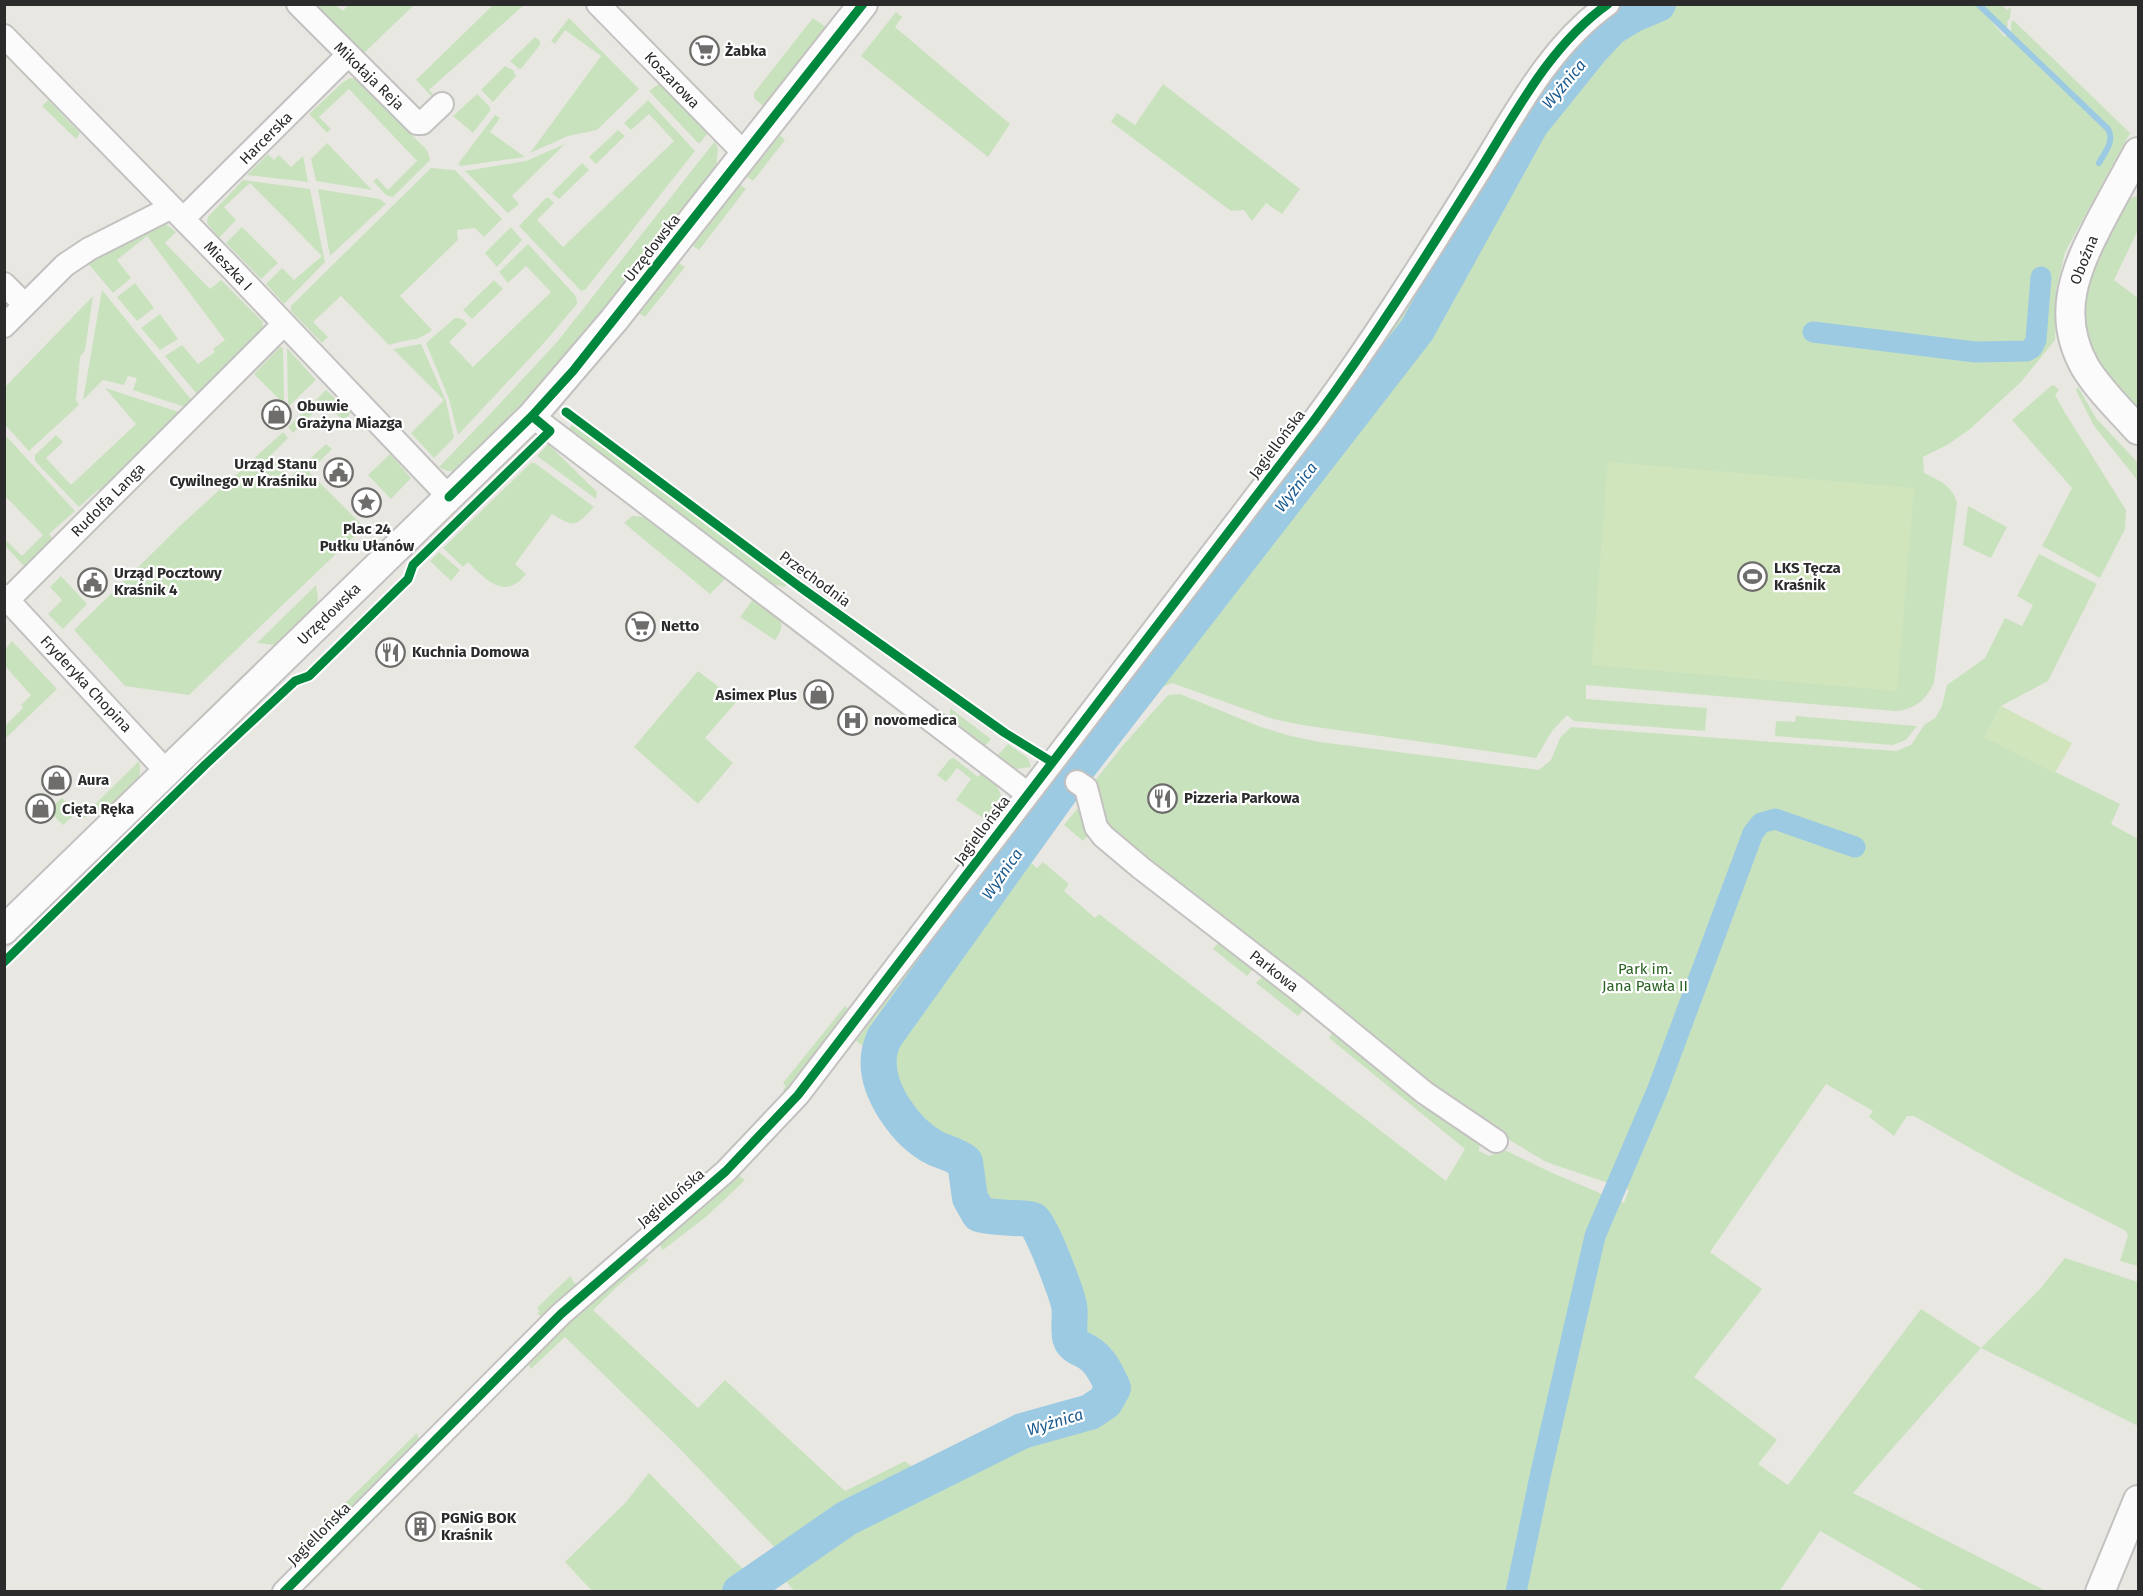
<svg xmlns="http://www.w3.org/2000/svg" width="2143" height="1596" font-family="'Fira Sans',sans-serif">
<rect width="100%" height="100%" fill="#e9e7e2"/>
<path fill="#c9e2be" d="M 1658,4 L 1977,5 L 2005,37 L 2011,31 L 2011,23 L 2013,20 L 2130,133 L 2065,252 L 2056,290 L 2055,340 L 2021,382 L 1970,429 L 1949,444 L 1923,457 L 1924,473 C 1939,480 1953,486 1957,503 L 1934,683 C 1926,700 1914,710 1895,711 L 1586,685 L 1586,699 L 1707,708 L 1705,731 L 1574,721 L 1567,715 L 1552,731 L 1536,758 L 1302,725 L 1273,719 L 1172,683 L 1161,688 L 1088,780 L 1081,780 L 1067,767 L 1067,763 L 1291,471 L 1297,468 L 1305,474 L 1224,580 L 1417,330 L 1531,124 L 1593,47 L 1611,28 L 1632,15 Z
M 314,5 L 335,5 L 343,11 L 348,5 L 414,5 L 362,55 Z
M 493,5 L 524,5 L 429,90 L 440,102 L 438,103 L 416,80 Z
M 1627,5 L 1653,5 L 1634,12 L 1610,27 L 1529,123 L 1415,329 L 1308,469 C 1304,467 1300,463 1300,458 L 1348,394 L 1395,325 L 1520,132 L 1549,80 L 1568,55 L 1601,21 Z
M 1980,5 L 2002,5 L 2007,10 L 2011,7 L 2010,18 L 2007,22 L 2008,26 L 2005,29 Z
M 896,12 L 902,17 L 895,27 L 1010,124 L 988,157 L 861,56 Z
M 569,18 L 639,89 L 597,130 L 568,136 L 530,153 L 601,56 L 565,30 L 555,44 L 551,41 Z
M 813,18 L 827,28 L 764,107 L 754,98 L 754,93 Z
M 535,37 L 540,41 L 540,45 L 521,69 L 519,69 L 510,61 Z
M 505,66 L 513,70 L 516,76 L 493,102 L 481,90 Z
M 350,78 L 355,79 L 427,150 L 430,160 L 393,197 L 386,195 L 373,181 L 377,178 L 388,190 L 417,161 L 349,89 L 319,117 L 331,129 L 327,133 L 309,114 L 343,82 Z
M 659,84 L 665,87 L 709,132 L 699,144 L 649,91 Z
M 1163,84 L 1300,189 L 1282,214 L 1266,203 L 1252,221 L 1244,210 L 1231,211 L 1111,122 L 1117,113 L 1135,125 Z
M 477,94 L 490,107 L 490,111 L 473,133 L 453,116 Z
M 48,100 L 80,133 L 76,139 L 42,106 Z
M 648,100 L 695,151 L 585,290 L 581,291 L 519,226 L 546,198 L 549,198 L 554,203 L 537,220 L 563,247 L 674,141 L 649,114 L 631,130 L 624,123 Z
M 495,115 L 500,118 L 490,132 L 525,157 L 461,166 L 458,164 Z
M 618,130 L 625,136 L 596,164 L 589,157 Z
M 780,135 L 785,140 L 753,181 L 747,177 Z
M 715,141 L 718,149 L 716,169 L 581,341 L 536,392 L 455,471 L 447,471 L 439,467 L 491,413 L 557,342 Z
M 327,143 L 372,190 L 316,181 L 311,159 Z
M 565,144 L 512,196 L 519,204 L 508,213 L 465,171 L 526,161 Z
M 268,154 L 274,160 L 279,155 L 291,167 L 303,156 L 308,182 L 247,175 Z
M 582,163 L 589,170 L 559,199 L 552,193 Z
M 431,168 L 455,170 L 502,219 L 484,237 L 475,228 L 457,230 L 458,240 L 400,296 L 432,330 C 419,342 405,339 389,345 L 341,296 L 313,322 L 328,337 L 322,343 L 291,311 L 291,306 Z
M 243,180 L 310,189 L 325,262 L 284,304 L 266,284 L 282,268 L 294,280 L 322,256 L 250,183 L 224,207 L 236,220 L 219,238 L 207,223 L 208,217 Z
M 740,185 L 746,189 L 699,250 L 693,246 Z
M 318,189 L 380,199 L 386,204 L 330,256 Z
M 2138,196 L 2138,230 L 2114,280 L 2138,298 L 2138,414 L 2114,388 L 2092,351 L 2083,321 L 2086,282 L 2127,199 Z
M 162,224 L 167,225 L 176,232 L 165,243 L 210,289 L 221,280 L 263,322 L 263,332 L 197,394 L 165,356 L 182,345 L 198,364 L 215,352 L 213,349 L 225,340 L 147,236 L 117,260 L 131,278 L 113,293 L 86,261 Z
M 242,227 L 278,263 L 261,279 L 226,243 Z
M 511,227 L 522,240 L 497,267 L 485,253 Z
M 528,244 L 574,294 L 577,300 L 577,304 L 544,343 L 458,435 L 449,399 L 426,343 L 455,318 L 462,319 L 467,324 L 449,342 L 473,367 L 551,292 L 526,266 L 508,283 L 499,272 Z
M 679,263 L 685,267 L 645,317 L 639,313 Z
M 494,280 L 503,289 L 472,319 L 463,310 Z
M 135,283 L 154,308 L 137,321 L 117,297 Z
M 102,290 L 194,403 L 188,408 L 133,390 L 137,378 L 128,376 L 124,385 L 103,380 L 83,400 Z
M 93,296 L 85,350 L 80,357 L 76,400 L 79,405 L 29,451 L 5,425 L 5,387 Z
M 160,314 L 178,339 L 160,350 L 141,328 Z
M 421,344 L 446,401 L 454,438 L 434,458 L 411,433 L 444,400 L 393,349 Z
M 280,347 L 283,348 L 284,401 L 282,402 L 254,374 Z
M 287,348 L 316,380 L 289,406 L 288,401 Z
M 2054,385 L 2059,390 L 2055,395 L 2064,411 L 2126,510 L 2125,529 L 2100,578 L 2042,546 L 2072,488 L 2012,420 L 2051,386 Z
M 2078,387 L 2096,418 L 2138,463 L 2138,481 L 2094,426 L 2076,390 Z
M 105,388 L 188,415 L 101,497 L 99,489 L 79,507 L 35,461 L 35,455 L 56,435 L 63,442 L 46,458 L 71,485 L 136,424 Z
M 326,390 L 351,413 L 346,418 L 341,418 L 324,403 L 293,433 L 288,427 Z
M 572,425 L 574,425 L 788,585 L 785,587 L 771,584 L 573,437 L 569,429 Z
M 283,432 L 288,438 L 270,456 L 290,477 L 326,444 L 332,449 L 309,472 L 364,527 L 189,695 L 125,686 L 74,630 L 182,524 Z
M 7,437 L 75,511 L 49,534 L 54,540 L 26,568 L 5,546 L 5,543 L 7,541 L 22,556 L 43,535 L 5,496 L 4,439 Z
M 548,444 L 597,492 L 596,499 L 537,456 Z
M 390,454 L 411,478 L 391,499 L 368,475 Z
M 531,463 L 535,463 L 594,507 C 575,527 575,528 552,514 L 515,564 L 526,574 C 505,601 486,580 468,562 L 463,567 L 443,548 Z
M 1968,506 L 2007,527 L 1991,558 L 1963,545 Z
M 632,516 L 644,517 L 726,578 L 710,594 L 624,523 Z
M 439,552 L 460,570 L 451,581 L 430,561 Z
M 2039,554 L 2097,584 L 2048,681 L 2001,706 L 1985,737 L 2120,804 L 2111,824 L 2138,839 L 2138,1266 L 2120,1261 L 2128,1235 L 2126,1231 L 2023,1178 L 1914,1116 L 1907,1116 L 1894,1136 L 1869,1117 L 1873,1111 L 1826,1084 L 1710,1252 L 1762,1289 L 1694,1377 L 1777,1440 L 1758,1464 L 1788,1485 L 1921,1309 L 1981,1348 L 2039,1290 L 2065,1258 L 2138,1282 L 2138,1426 L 1981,1348 L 1853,1493 L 2046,1591 L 1925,1591 L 1820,1531 L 1779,1592 L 795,1592 L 778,1572 L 750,1591 L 592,1591 L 565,1562 L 625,1503 L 649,1473 L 745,1571 L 779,1552 L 676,1445 L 565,1337 L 531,1369 L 527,1362 L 591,1300 L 644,1256 L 649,1260 L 620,1284 L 593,1310 L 698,1408 L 725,1380 L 845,1491 L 905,1461 L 922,1475 L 1022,1431 L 1090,1412 L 1105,1402 L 1113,1388 C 1107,1375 1102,1364 1090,1354 C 1084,1349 1076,1348 1072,1341 C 1067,1332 1071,1316 1069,1305 C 1066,1292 1042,1227 1033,1220 C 1028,1216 993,1219 979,1214 L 970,1198 L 965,1162 C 955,1154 945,1153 935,1147 C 901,1128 883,1095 878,1058 L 856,1041 L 1036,802 L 1060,774 L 1068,781 L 1077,793 L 1057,819 L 1052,815 L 1020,853 L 1037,868 L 1043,862 L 1069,884 L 1064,891 L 1095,918 L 1099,914 L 1446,1181 L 1465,1149 L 1329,1038 L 1334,1030 L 1418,1096 L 1414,1101 L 1421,1107 L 1425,1102 L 1480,1140 L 1479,1151 L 1489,1156 L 1503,1150 L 1509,1152 L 1550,1172 L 1624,1203 L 1629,1190 L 1546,1162 L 1430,1092 L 1103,829 L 1090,787 L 1124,744 L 1168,695 L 1180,694 L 1261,727 L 1291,736 L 1320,742 L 1539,770 L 1551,760 L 1560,738 L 1571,727 L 1896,751 L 1911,745 L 1924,725 L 1935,718 L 1942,706 L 1947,685 L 1985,658 L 2005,618 L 2022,626 L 2033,605 L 2017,596 Z
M 61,576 L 87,604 L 63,629 L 48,614 L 62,600 L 50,587 Z
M 316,585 L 318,598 L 316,607 L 276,645 L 257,643 Z
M 753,599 C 772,613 792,617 775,640 L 740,617 Z
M 12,641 L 57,689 L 5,739 L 5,726 L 23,708 L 21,705 L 31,695 L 5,666 L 5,649 Z
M 698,671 L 737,701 L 705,738 L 733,763 L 698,804 L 634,747 Z
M 950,708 L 991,739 L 985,746 L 950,720 Z
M 1796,716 L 1917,726 L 1906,740 L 1893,745 L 1775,736 L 1776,721 L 1795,722 Z
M 1008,744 L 1028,758 L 1031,767 L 1015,769 L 996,757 Z
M 954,758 L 978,777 L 982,772 C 1022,802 993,824 971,854 L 966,851 L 989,822 L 956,800 L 971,779 L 957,768 L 946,782 L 937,775 L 950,759 Z
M 139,761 C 140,766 141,774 138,779 C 129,795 100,811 84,818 L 83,816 Z
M 62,798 L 67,803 L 69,802 L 79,811 L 63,825 L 48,810 Z
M 1080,808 L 1093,830 L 1083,841 L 1064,825 L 1077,809 Z
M 1220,941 L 1255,967 L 1247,976 L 1213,949 Z
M 1264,975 L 1306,1007 L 1298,1016 L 1256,983 Z
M 845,1006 L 850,1010 L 786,1092 L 783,1090 L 786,1086 L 783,1083 Z
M 738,1175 L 745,1180 L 707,1216 L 663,1250 L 660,1246 L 661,1242 L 699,1210 Z
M 570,1276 L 576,1285 L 543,1317 L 537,1314 L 540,1311 L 537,1308 Z
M 417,1433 L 419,1440 L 307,1553 L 299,1553 L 296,1551 Z"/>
<path fill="#d1e5bd" d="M 1608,462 L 1914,488 L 1897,691 L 1592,665 Z
M 2001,706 L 2072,743 L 2055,773 L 1985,737 Z"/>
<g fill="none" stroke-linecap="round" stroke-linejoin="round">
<path stroke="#9dcae3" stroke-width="6" d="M 1978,4 L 2108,129 C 2115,141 2105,152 2099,163"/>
<path stroke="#9dcae3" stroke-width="21" d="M 1813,332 L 1975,352 L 2027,351 L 2032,348 L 2036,340 L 2041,277
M 1516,1592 L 1541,1472 L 1595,1236 L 1657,1091 L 1753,833 L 1761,823 L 1775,819 L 1855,847"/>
<path stroke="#9dcae3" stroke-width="36" d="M 740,1592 L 847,1518 L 1022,1431 L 1090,1412 L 1105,1402 L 1113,1388 C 1107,1375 1100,1359 1087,1352 C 1080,1348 1072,1346 1070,1337 C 1068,1327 1071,1316 1069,1305 C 1066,1292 1042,1227 1033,1220 C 1029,1217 992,1219 979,1214 L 970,1198 L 965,1162 C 955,1154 945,1153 935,1148 C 906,1133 875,1090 879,1056 C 879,1050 882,1044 884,1038 L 1073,774 L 1417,330 L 1531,124 L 1593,47 L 1611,28 L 1632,15 L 1658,4"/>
<defs>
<path id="minor" d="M 298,4 L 417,123 L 422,123 L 442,104
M 598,4 L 746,155
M 4,36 L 233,270 L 449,497
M 183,219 L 348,55
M 4,284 L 25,305
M 4,326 L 65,265 L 89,249 L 170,208
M 532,416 L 1028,794
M 4,596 L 167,772
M 8,600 L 284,324
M 1077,782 L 1086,788 L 1096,827 L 1103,836 L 1141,868 L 1299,990 L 1425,1093 L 1496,1141
M 284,1592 L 561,1314 L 726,1171 L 798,1095 L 1315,419 C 1371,343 1421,264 1471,184 C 1511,122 1546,48 1608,4"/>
<path id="tertiary" d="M 2138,152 C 2126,174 2113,197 2101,220 C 2076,268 2055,314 2085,367 C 2099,390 2120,410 2138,430
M 4,930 L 532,416 L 614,320 L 863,4
M 2100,1592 L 2138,1500"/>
</defs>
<use href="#minor" stroke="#c3c2c1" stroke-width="26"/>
<use href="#tertiary" stroke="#c3c2c1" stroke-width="32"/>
<use href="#minor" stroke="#fcfbfb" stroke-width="22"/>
<use href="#tertiary" stroke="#fcfbfb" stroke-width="28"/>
<defs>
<path id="cycleway" d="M 566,412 L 800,587 L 1005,733 L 1052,762
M 449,497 L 532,416 L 573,371 L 863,4
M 4,962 L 205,765 L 295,681 L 309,676 L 408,579 L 413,565 L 550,431 L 532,416
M 284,1592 L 561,1314 L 726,1171 L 798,1095 L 1315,419 C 1371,343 1421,264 1471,184 C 1511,122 1546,48 1608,4"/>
</defs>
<use href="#cycleway" stroke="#fff" stroke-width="13"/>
<use href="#cycleway" stroke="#00873e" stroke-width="9"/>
</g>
<defs>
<symbol id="supermarket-ring" viewBox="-11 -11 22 22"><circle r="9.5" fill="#fff" stroke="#6e6d6b" stroke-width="1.5"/><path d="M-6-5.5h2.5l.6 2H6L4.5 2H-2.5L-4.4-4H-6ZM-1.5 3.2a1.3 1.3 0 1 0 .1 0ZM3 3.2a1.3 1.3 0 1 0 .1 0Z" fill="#6e6d6b"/></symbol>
<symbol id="shop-ring" viewBox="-11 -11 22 22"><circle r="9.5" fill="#fff" stroke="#6e6d6b" stroke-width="1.5"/><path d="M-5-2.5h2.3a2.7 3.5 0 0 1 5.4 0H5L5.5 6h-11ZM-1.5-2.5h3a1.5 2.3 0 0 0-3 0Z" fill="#6e6d6b"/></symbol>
<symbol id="civic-ring" viewBox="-11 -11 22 22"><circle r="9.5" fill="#fff" stroke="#6e6d6b" stroke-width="1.5"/><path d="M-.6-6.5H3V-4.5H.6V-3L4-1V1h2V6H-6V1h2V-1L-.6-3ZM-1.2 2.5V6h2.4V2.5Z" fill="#6e6d6b"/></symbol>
<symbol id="sight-ring" viewBox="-11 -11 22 22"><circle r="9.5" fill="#fff" stroke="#6e6d6b" stroke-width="1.5"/><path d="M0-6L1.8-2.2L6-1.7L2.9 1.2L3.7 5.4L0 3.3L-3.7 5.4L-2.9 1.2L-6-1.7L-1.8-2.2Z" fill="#6e6d6b"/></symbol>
<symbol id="stadium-ring" viewBox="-11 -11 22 22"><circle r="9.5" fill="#fff" stroke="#6e6d6b" stroke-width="1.5"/><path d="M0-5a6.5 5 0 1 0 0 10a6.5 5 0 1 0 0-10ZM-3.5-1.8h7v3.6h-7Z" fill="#6e6d6b"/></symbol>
<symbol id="restaurant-ring" viewBox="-11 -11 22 22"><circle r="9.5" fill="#fff" stroke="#6e6d6b" stroke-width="1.5"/><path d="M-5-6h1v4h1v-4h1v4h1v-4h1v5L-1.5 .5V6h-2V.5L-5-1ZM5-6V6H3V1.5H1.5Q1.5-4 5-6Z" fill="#6e6d6b"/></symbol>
<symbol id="hospital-ring" viewBox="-11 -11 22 22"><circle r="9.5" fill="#fff" stroke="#6e6d6b" stroke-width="1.5"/><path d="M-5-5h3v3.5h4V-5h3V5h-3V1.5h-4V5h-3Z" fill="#6e6d6b"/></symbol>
<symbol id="building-ring" viewBox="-11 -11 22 22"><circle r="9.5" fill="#fff" stroke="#6e6d6b" stroke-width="1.5"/><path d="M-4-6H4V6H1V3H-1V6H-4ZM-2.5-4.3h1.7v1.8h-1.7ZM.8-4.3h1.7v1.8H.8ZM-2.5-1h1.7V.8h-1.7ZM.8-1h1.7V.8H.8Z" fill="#6e6d6b"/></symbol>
</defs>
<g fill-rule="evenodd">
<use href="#supermarket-ring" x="688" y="34" width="33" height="33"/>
<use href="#shop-ring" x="260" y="398" width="33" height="33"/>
<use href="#civic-ring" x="322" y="456" width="33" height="33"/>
<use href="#sight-ring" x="350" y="486" width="33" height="33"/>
<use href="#stadium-ring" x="1736" y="560" width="33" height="33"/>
<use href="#civic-ring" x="76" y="566" width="33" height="33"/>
<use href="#supermarket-ring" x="624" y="610" width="33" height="33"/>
<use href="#restaurant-ring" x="374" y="636" width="33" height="33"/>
<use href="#shop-ring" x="802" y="678" width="33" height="33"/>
<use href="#hospital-ring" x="836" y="704" width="33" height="33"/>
<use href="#shop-ring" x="40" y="764" width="33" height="33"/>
<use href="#restaurant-ring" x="1146" y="782" width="33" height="33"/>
<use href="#shop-ring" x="24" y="792" width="33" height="33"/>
<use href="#building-ring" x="404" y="1510" width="33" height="33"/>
</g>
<g text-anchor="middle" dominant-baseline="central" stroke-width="4.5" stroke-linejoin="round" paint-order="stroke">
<g font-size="15" font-weight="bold" fill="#2b2b2b" stroke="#fff" text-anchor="start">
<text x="725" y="51">Żabka</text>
<text x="297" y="406">Obuwie<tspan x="297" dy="17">Grażyna Miazga</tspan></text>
<text x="317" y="464" text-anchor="end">Urząd Stanu<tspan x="317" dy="17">Cywilnego w Kraśniku</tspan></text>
<text x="367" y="529" text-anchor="middle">Plac 24<tspan x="367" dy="17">Pułku Ułanów</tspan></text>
<text x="1774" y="568">LKS Tęcza<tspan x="1774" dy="17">Kraśnik</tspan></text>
<text x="114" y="573">Urząd Pocztowy<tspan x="114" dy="17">Kraśnik 4</tspan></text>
<text x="661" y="626">Netto</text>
<text x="412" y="652">Kuchnia Domowa</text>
<text x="797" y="695" text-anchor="end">Asimex Plus</text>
<text x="874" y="720">novomedica</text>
<text x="78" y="780">Aura</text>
<text x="1184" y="798">Pizzeria Parkowa</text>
<text x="62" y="809">Cięta Ręka</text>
<text x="441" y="1518">PGNiG BOK<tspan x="441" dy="17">Kraśnik</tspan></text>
</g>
<g font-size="15" fill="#2b2b2b" stroke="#fff">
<text transform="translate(369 76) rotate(44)">Mikołaja Reja</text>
<text transform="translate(672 80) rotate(46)">Koszarowa</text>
<text transform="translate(266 138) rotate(-45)">Harcerska</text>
<text transform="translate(652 248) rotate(-52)">Urzędowska</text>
<text transform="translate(2084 260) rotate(-68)">Oboźna</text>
<text transform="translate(228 266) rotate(46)">Mieszka I</text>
<text transform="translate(1277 444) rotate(-53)">Jagiellońska</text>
<text transform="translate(108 500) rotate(-45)">Rudolfa Langa</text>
<text transform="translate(815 579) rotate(36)">Przechodnia</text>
<text transform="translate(329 614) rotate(-44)">Urzędowska</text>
<text transform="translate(86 684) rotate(47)">Fryderyka Chopina</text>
<text transform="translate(982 830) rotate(-53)">Jagiellońska</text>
<text transform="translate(1274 971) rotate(38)">Parkowa</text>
<text transform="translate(671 1198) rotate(-40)">Jagiellońska</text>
<text transform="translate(319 1534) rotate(-45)">Jagiellońska</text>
</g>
<g font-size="15" fill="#286222" stroke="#fff">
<text x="1645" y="969">Park im.<tspan x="1645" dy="17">Jana Pawła II</tspan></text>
</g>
<g font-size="16" font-style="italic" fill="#1b5b90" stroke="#fff">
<text transform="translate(1564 84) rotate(-50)">Wyżnica</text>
<text transform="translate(1296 487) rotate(-52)">Wyżnica</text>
<text transform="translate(1002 874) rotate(-55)">Wyżnica</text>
<text transform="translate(1055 1422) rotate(-17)">Wyżnica</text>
</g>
</g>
<rect width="2143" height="1596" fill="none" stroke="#2b2b2b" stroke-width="12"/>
</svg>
